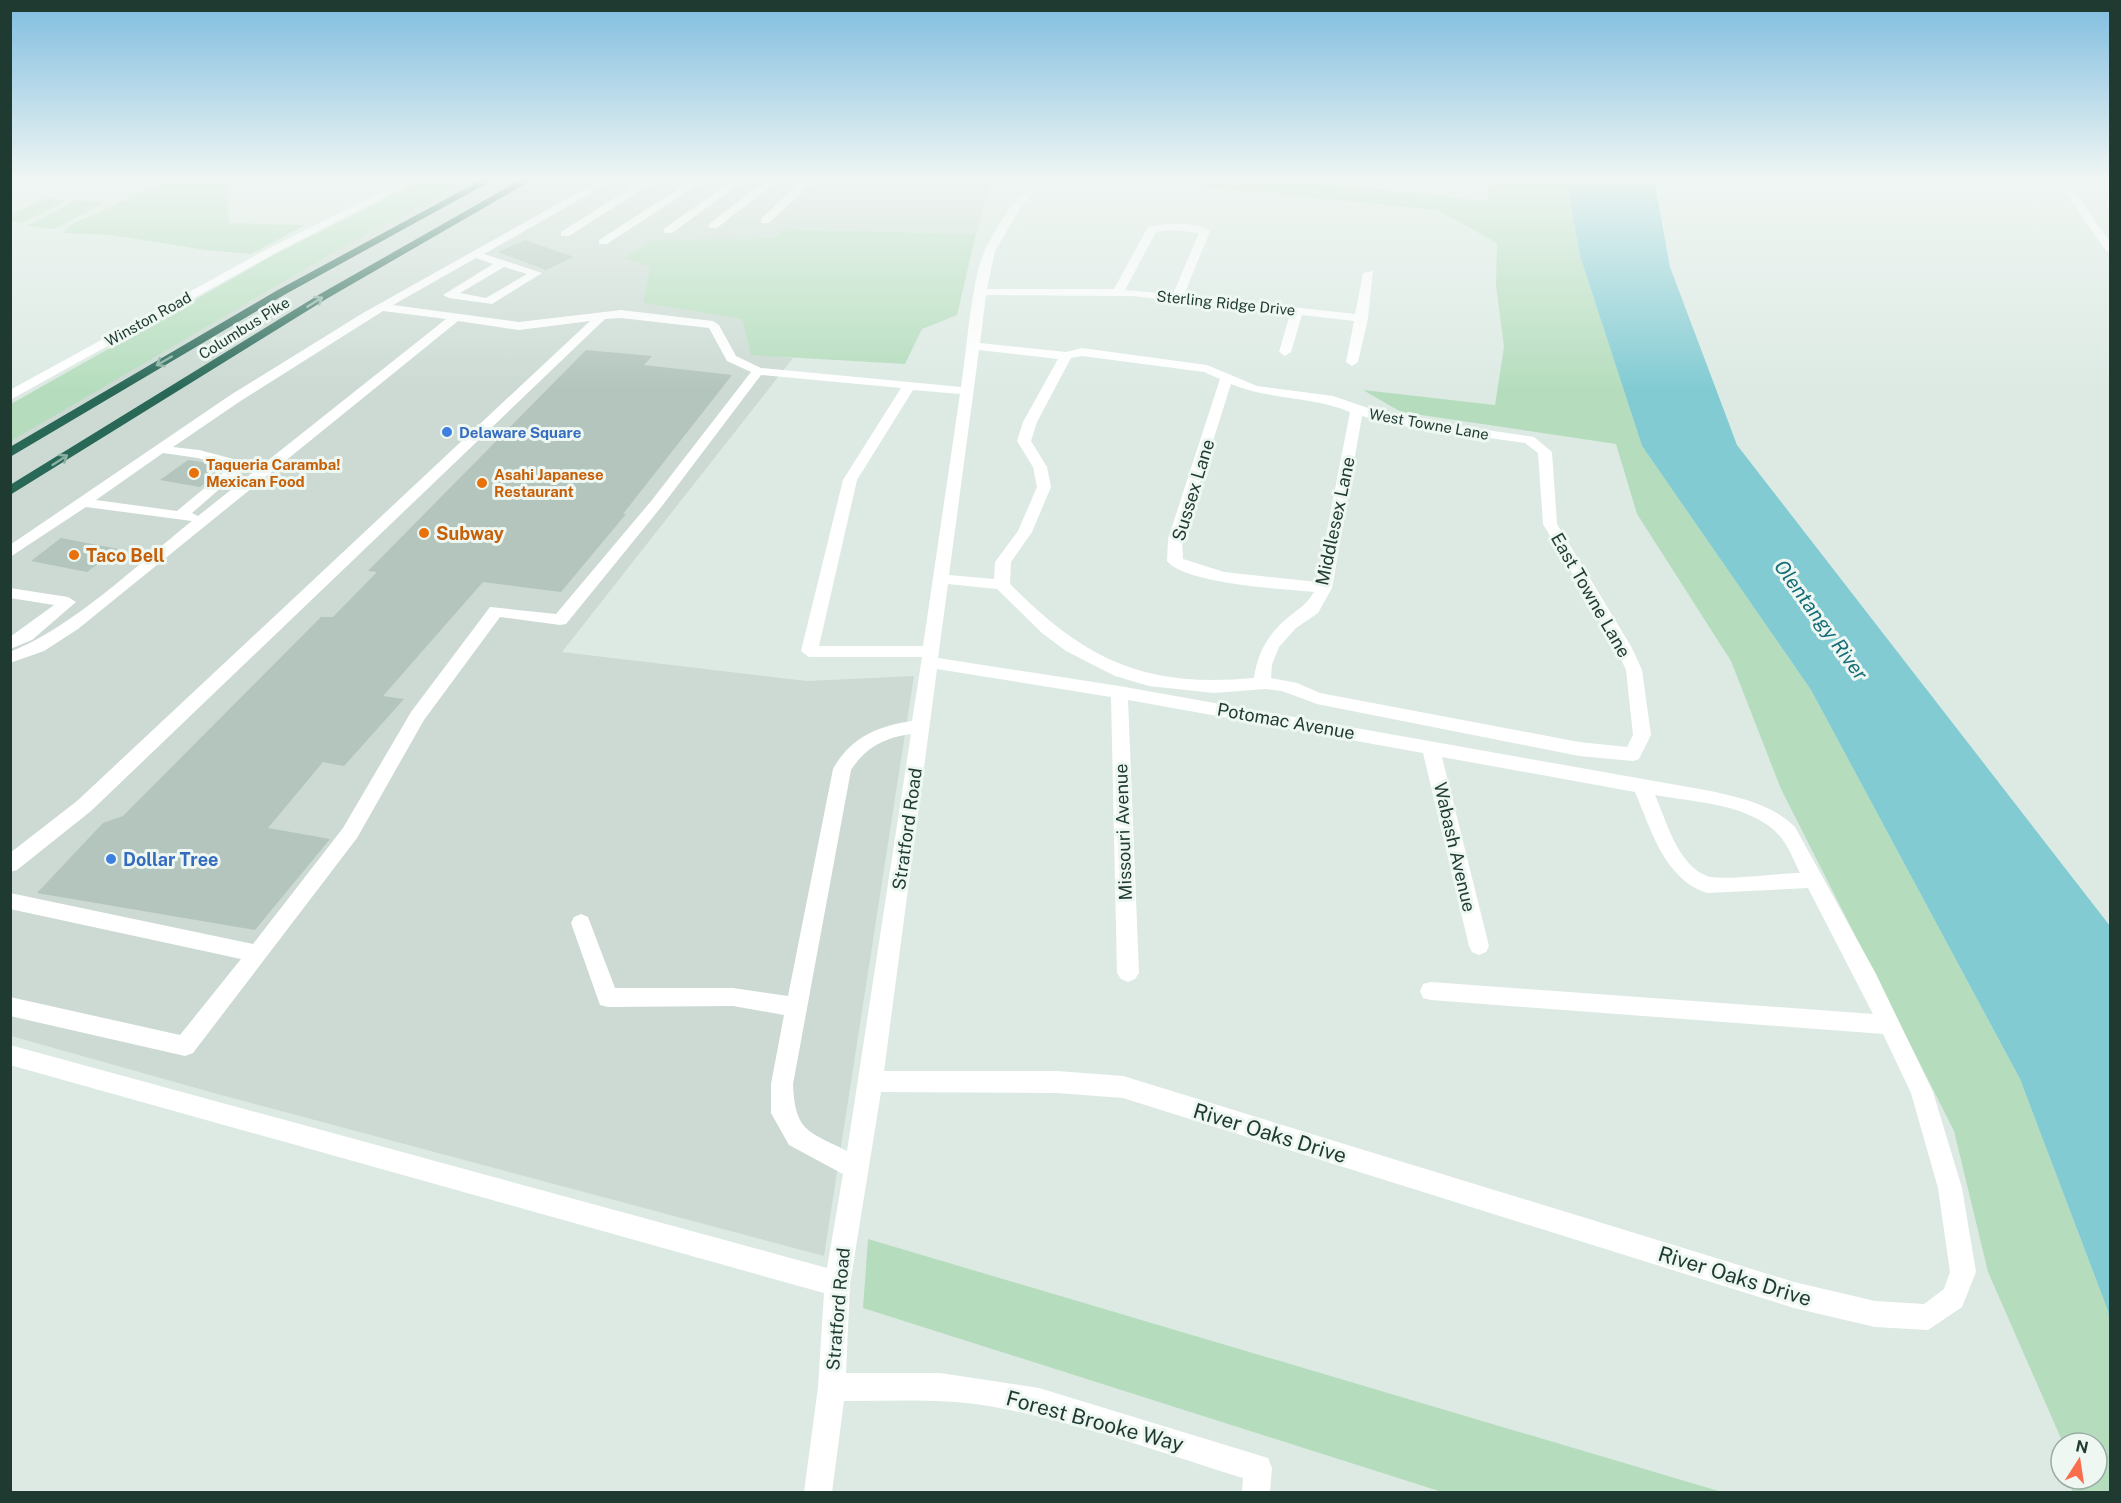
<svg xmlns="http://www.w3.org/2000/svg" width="2121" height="1503" font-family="'Public Sans',sans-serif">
<rect width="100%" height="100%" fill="#ddeae4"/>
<path fill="#ccdad3" d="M 471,179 L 991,179 L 976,234 L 785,229 L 773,238 L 652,240 L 624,257 L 650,266 L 644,303 L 742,319 L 751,354 L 793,358 L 562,652 L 807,681 L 914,676 L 824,1256 L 221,1095 L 11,1036 L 10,441 L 338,250 Z"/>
<path fill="#b5ddbd" d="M 173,179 L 236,179 L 227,193 L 229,223 L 305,225 L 251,254 L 206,250 L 111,235 L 63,233 L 70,225 Z
M 425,179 L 471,179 L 338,250 L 11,441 L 11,404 L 274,255 Z
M 1126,179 L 1273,179 L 1486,201 L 1491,179 L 1566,179 L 1580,256 L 1642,446 L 1811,690 L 2020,1079 L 2108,1311 L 2110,1328 L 2110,1492 L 2072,1492 L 2071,1479 L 2097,1479 L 2097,1443 L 2063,1443 L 1988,1272 L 1954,1131 L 1781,789 L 1731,661 L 1637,514 L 1616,444 L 1401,412 L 1363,390 L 1495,405 L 1504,347 L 1496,285 L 1497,243 L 1437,210 Z
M 46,198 L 66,201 L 21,223 L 11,221 L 11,215 Z
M 77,200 L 104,203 L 54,229 L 26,226 Z
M 785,229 L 976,234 L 957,315 L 922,329 L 905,364 L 751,355 L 742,319 L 643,303 L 650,267 L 623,258 L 652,240 L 773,238 Z
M 868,1239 L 1722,1492 L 1442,1492 L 863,1308 Z"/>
<path fill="#82cbd3" d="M 1566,179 L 1654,179 L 1670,267 L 1737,445 L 2110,926 L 2110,1328 L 2108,1311 L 2020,1079 L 1811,690 L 1642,446 L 1580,256 Z"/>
<path fill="#b3c5bd" d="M 525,240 L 574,257 L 546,270 L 498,252 Z
M 586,350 L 652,356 L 644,365 L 732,375 L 623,514 L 626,514 L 561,592 L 483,582 L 383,696 L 404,699 L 344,766 L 323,762 L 268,828 L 330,839 L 255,930 L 37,893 L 103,823 L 123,816 L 321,617 L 333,617 L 377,572 L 368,571 Z
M 188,460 L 209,463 L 225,468 L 200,487 L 160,480 Z
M 61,538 L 118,549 L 87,572 L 31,561 Z"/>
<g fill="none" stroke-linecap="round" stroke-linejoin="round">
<path fill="#fff" fill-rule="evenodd" d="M 408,179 L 420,179 L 281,250 L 10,400 L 10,390 L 273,246 Z
M 585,179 L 1043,179 L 1018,212 L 995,251 L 987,289 L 1114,289 L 1148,227 C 1165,223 1197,221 1210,231 L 1184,295 L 1355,314 L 1363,273 L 1373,271 L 1368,318 L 1358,362 L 1352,366 L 1346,362 L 1354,321 L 1302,315 L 1291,352 L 1285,356 L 1279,352 L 1290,314 L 1132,296 L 986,295 L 980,343 L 1066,352 L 1082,348 L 1207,365 L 1257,386 L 1333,396 L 1391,416 L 1534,437 L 1552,452 L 1557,524 L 1632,648 L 1642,670 L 1651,735 L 1639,759 L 1633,761 L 1579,756 L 1317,704 L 1282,691 L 1265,689 L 1214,693 L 1149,686 L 1115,676 L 1066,651 L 1042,633 L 997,589 L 948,584 L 938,658 L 1119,686 L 1705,790 C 1738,797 1770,803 1795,827 L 1876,974 L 1933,1092 L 1962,1188 L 1976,1272 L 1962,1307 L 1928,1330 L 1875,1327 L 1794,1308 L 1123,1098 L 1057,1093 L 881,1092 L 850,1284 L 846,1373 L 940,1373 L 1039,1388 L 1268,1458 L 1272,1468 L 1270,1492 L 1242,1492 L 1243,1478 C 1159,1452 1075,1421 989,1406 C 941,1398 892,1401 844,1401 L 832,1492 L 804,1492 L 818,1387 L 824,1293 L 10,1065 L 10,1045 L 827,1268 L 843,1174 L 789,1145 L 771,1113 L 771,1084 L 784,1015 L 733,1006 L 608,1007 L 600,1005 L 571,923 L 574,917 L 581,914 L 588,917 L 615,988 L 733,988 L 788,996 L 833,769 C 851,737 878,726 912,721 L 922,657 L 809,657 L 801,651 L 843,480 L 901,388 L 761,375 L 662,506 L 566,624 L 560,625 L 500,617 L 424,720 L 357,838 L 193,1053 L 185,1056 L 10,1016 L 10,997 L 180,1035 L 241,959 L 10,909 L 10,893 L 253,944 L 343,828 L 411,712 L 490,607 L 556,614 L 652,500 L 751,372 L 727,361 L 709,328 L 621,318 L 605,319 L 91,811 L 17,870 L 10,872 L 10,853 L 77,801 L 590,321 L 519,330 L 458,321 L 78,629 L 44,651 L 10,663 L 10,652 C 73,627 139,563 192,521 L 86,507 L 10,557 L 10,545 L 232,394 L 363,313 L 595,183 ZM 607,184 L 637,184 L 561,232 L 561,236 L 569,236 L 650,184 L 686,184 L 599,240 L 599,244 L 607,244 L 699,184 L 727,184 L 664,229 L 664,233 L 672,233 L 739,184 L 761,184 L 709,224 L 709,228 L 717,228 L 773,184 L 798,184 L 761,219 L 761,223 L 769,223 L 810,184 L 1029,184 C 1013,204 996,226 985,250 C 971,281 967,350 961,387 L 761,368 L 736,356 L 719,325 L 713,321 L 621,310 L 519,322 L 393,305 L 476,258 L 493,264 L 443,295 L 449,298 L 492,304 L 542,273 L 484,254 ZM 1172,230 L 1199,233 L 1173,294 L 1125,290 L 1156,232 ZM 504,267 L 527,274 L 486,298 L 460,293 ZM 383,311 L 446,319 L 198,516 L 192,513 L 247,465 L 245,462 L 199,450 L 173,447 L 242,400 ZM 979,350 L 1058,359 L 1023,422 L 1017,441 L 1033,467 L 1037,487 L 1018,531 L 995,562 L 994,579 L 949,575 ZM 1082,356 L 1204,372 L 1220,379 L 1168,539 L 1167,561 C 1186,584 1283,589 1314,592 C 1306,606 1296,610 1284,621 C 1267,636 1257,655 1254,678 C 1145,688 1086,661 1010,584 L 1011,562 L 1032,532 L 1051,487 L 1047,467 L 1031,441 L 1037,422 L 1071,358 ZM 1231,384 C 1269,400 1312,396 1350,412 L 1317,582 L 1224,572 L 1183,559 L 1182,539 ZM 913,390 L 960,394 L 923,646 L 819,646 L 857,480 ZM 1362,416 L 1390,424 L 1525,443 L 1538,453 L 1543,524 L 1616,648 L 1626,670 L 1633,735 L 1627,747 L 1579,742 L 1320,693 L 1297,683 L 1271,678 L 1272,664 L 1279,647 L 1296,628 L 1318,613 L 1332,588 ZM 163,453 L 198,458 L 230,467 L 177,511 L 96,500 ZM 937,669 L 1111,697 L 1117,973 L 1121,979 L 1128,982 L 1135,979 L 1139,973 L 1128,700 L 1423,753 L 1469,946 L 1472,952 L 1479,955 L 1486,952 L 1489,946 L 1442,757 L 1635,792 C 1651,829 1664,879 1707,893 L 1808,888 L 1873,1014 L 1431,982 L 1423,984 L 1420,991 L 1423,998 L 1431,1000 L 1883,1034 L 1911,1093 L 1938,1188 L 1950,1272 L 1944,1289 L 1924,1304 L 1875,1301 L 1794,1282 L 1123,1076 L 1057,1071 L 884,1071 ZM 911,734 L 847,1151 C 808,1131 795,1132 793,1084 L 851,770 C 866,747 884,738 911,734 ZM 1655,795 C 1694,802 1751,804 1779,835 C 1788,845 1794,861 1800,873 C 1782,873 1721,881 1707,876 C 1677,864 1667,822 1655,795 Z
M 2056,179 L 2066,179 L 2110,242 L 2110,252 L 2106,251 Z
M 10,588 L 68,597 L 76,602 L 32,640 L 10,649 L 10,637 L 54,605 L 10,598 Z"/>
<path fill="#296857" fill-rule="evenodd" d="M 483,179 L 495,179 L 284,295 L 10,457 L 10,447 L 276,291 Z
M 522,179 L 534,179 L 328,298 L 10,495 L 10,485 L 320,294 Z"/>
</g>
<defs><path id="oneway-shaft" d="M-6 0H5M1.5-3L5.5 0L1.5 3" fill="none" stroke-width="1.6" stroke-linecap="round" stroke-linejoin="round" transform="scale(1.5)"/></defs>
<g stroke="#8cb0a4">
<use href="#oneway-shaft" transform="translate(315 302) rotate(-32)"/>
<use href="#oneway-shaft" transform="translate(164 361) rotate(150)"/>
<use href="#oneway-shaft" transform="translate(60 460) rotate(-33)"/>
</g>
<linearGradient id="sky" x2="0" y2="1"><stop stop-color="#7fbde0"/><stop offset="0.46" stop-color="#f0f6f3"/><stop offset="1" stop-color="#f0f6f3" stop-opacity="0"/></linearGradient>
<rect width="2121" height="389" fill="url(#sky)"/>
<g fill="#3f7fe0" stroke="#eef7f2" stroke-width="2">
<circle cx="447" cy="432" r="6"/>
<circle cx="111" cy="859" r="6"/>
</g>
<g fill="#e8710a" stroke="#eef7f2" stroke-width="2">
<circle cx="194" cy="473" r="6"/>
<circle cx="482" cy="483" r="6"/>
<circle cx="424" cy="533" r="6"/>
<circle cx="74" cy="555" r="6"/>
</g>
<g text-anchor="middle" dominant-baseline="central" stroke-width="6" stroke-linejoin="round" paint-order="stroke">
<g font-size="15" fill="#1e3a31" stroke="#eef7f2">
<text transform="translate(1226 303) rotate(6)">Sterling Ridge Drive</text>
<text transform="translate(148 319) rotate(-29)">Winston Road</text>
<text transform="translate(244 328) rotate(-32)">Columbus Pike</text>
<text transform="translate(1429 424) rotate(10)">West Towne Lane</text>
</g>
<g font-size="15" font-weight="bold" fill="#366cbe" stroke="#eef7f2" text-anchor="start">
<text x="459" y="432">Delaware Square</text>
</g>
<g font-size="15" font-weight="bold" fill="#c56008" stroke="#eef7f2" text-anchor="start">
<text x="206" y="464">Taqueria Caramba!<tspan x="206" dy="17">Mexican Food</tspan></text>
<text x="494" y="474">Asahi Japanese<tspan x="494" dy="17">Restaurant</tspan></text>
</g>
<g font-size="18" fill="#1e3a31" stroke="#eef7f2">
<text transform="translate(1193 490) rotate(-73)">Sussex Lane</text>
<text transform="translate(1335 521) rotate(-78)">Middlesex Lane</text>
<text transform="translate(1591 595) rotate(60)">East Towne Lane</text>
<text transform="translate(1286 721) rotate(10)">Potomac Avenue</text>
<text transform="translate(907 829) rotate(-82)">Stratford Road</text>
<text transform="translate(1123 832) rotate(-92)">Missouri Avenue</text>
<text transform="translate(1455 847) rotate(77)">Wabash Avenue</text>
<text transform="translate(838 1309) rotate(-85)">Stratford Road</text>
</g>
<g font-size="18" font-weight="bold" fill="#c56008" stroke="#eef7f2" text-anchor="start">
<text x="436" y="533">Subway</text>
<text x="86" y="555">Taco Bell</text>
</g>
<g font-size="18" font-weight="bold" fill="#366cbe" stroke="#eef7f2" text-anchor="start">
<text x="123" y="859">Dollar Tree</text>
</g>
<g font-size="20" font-style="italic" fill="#166d78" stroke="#eef7f2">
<text transform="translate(1821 620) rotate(54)">Olentangy River</text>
</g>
<g font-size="21" fill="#1e3a31" stroke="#eef7f2">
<text transform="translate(1270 1133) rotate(17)">River Oaks Drive</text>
<text transform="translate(1735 1276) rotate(17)">River Oaks Drive</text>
<text transform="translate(1095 1421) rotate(15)">Forest Brooke Way</text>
</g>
</g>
<rect width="2121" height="1503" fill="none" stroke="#1e3a31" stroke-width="24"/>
<g transform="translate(2079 1461) rotate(12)"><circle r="28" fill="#eef7f2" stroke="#9baba5" stroke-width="1.5"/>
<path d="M0-4.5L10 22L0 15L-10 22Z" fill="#f96d4d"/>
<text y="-9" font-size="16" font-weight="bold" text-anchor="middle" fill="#1e3a31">N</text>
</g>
</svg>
